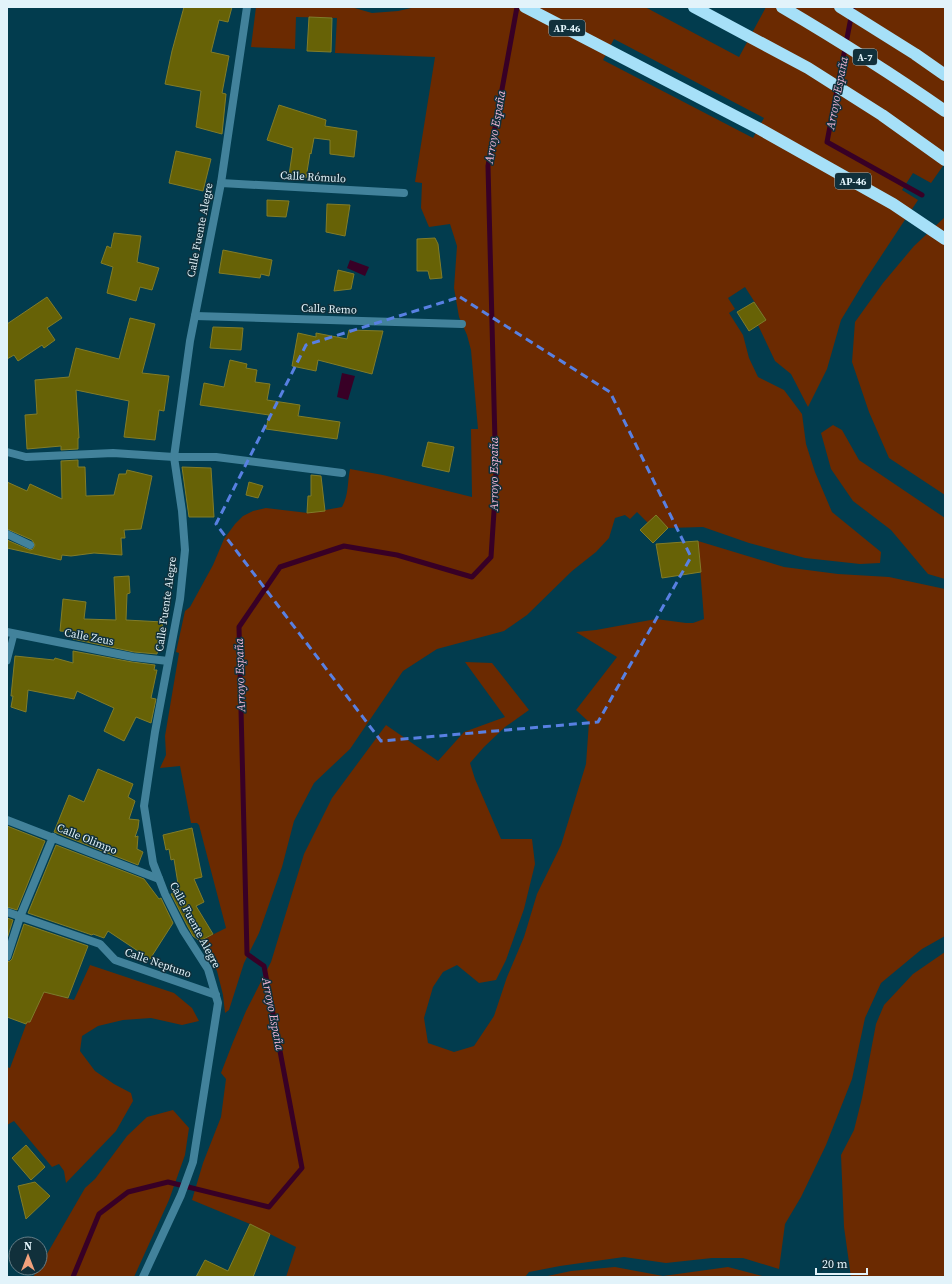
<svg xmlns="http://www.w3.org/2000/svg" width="952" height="1284" font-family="'Source Serif 4',serif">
<rect width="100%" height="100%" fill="#023c4e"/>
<path fill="#6b2a01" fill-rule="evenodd" d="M 256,7 L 351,7 L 372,13 L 398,11 L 416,7 L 645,7 L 739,57 L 766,7 L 945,7 L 945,163 L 931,183 L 913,173 L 902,190 L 918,200 L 864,282 L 841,320 L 827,369 L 808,407 L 791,374 L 775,361 L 758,325 L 766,320 L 745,287 L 728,298 L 735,309 L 729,313 L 743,335 L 749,358 L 758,377 L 784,390 L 802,414 L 806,444 L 815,472 L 832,512 L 881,552 L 880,563 L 860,564 L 805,558 L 749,543 L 703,527 L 668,528 L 656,515 L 648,523 L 637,512 L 630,519 L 625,515 L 615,518 L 609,538 L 596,552 L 572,571 L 527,615 L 504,631 L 437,649 L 403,671 L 350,749 L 314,783 L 294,821 L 282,867 L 259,933 L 244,963 L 229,1010 L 225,1013 L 223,995 L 217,971 L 200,941 L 226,928 L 199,825 L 197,823 L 191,823 L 180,766 L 160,768 L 166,755 L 165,736 L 179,653 L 176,652 L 185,611 L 190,607 L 213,565 L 224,539 L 235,524 L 243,516 L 253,511 L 266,508 L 308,513 L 342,507 C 349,494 347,484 350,469 L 383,475 L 472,497 L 471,429 L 478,429 L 471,350 L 467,335 L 459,317 L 454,288 L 457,246 L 450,224 L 429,227 L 421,208 L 422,183 L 415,182 L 435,57 L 335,53 L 337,18 L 296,17 L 295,49 L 251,47 ZM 614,39 L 764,118 L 753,138 L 603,60 Z
M 945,217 L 945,495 L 889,458 L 869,412 L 852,362 L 855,322 L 883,283 L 914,246 Z
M 833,425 L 842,430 L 859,460 L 945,518 L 945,579 L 928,574 L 891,530 L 853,501 L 831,469 L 821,433 Z
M 698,541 L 784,567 L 838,574 L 889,577 L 945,589 L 945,936 L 922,949 L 881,983 L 865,1018 L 852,1079 L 826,1145 L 801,1197 L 785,1224 L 779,1269 L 743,1258 L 712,1258 L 666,1263 L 624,1257 L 560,1266 L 529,1272 L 525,1277 L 286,1277 L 296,1247 L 250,1224 L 192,1200 L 203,1163 L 221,1117 L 226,1079 L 221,1073 L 233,1042 L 246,1011 L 271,962 L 304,854 L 332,798 L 386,725 L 438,761 L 464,732 L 505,717 L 465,662 L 492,663 L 529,710 L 505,727 L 484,747 L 470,763 L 475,779 L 501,839 L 532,839 L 535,864 L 524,909 L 506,960 L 496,980 L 479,983 L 457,965 L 443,972 L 433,987 L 424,1018 L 428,1043 L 454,1052 L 474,1046 L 494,1016 L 507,977 L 524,937 L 537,894 L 561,845 L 586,764 L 589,722 L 576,710 L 617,657 L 576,632 L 596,630 L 656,619 L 686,623 L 693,623 L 704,619 Z
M 945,952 L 945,1277 L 851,1277 L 844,1227 L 841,1155 L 854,1130 L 862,1098 L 876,1024 L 884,1005 L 913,974 Z
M 90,965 L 174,993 L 192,1008 L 199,1021 L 182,1025 L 151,1018 L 123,1020 L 98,1026 L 82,1036 L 80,1051 L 95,1071 L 114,1084 L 131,1093 L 133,1101 L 116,1131 L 66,1183 L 64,1171 L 59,1164 L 52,1167 L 14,1121 L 7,1125 L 7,1067 L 10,1068 L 27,1022 L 30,1022 L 44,992 L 74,1000 Z
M 173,1110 L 189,1128 L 185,1155 L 169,1200 L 134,1277 L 33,1277 L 39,1268 L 40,1268 L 40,1266 L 85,1188 L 95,1179 L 127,1136 L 147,1117 Z
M 615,1267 L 663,1276 L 728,1267 L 766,1277 L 543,1277 L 571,1271 Z"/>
<path fill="#380026" d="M 350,260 L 369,267 L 365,276 L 347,268 Z
M 342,373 L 355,376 L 348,400 L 337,397 Z"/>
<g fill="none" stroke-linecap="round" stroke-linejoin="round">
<path stroke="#380026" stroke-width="5" d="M 853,7 L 827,142 L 922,195
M 73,1277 L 99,1214 L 128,1192 L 168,1182 L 269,1207 L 302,1168 L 264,966 L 247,954 L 239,627 L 280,567 L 344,546 L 397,555 L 472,577 L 491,557 L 496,481 L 488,166 L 517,7"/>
</g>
<path fill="#676206" stroke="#817c29" d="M 184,7 L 232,7 L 228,22 L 219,20 L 211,52 L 229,56 L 222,93 L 226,94 L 222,134 L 196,127 L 201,91 L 165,84 L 172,51 Z
M 309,17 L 332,18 L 331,52 L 307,51 Z
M 279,105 L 326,120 L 325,126 L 357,131 L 354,157 L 330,154 L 330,140 L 314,138 L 311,154 L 310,153 L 306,178 L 289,175 L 293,148 L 267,140 Z
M 176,151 L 211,159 L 203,191 L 169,183 Z
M 267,200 L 289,201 L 286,217 L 267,216 Z
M 327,204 L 350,205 L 345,236 L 326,232 Z
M 114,233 L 141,236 L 137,262 L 159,268 L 152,290 L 140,287 L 136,301 L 107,293 L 113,267 L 101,263 L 107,246 L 111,248 Z
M 435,238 L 438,244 L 442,278 L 430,279 L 428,271 L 417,271 L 417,239 Z
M 223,250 L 272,260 L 269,276 L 261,274 L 260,278 L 219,273 Z
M 338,270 L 354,274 L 351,289 L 334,291 Z
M 47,297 L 62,318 L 47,328 L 55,340 L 44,348 L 42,345 L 18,361 L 14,355 L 7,359 L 7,324 Z
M 754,302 L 766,320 L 749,331 L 737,312 Z
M 130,318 L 155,324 L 142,373 L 169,376 L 164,411 L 159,410 L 155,440 L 124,437 L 129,401 L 76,390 L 79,438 L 78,438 L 78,449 L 61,450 L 61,446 L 27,449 L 25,415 L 37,414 L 35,380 L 69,377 L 76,348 L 119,359 Z
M 213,327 L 243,328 L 241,350 L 210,348 Z
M 349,330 L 383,331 L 372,374 L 318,360 L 316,371 L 292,366 L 298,333 L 316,337 L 316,333 L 347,339 Z
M 230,360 L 247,364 L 246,368 L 257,370 L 255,382 L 270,384 L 267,400 L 300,405 L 298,416 L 340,422 L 337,439 L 266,429 L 269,415 L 200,405 L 204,383 L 224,387 Z
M 428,442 L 454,447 L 449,472 L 422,466 Z
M 78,460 L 78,467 L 85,467 L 86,496 L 114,495 L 119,474 L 126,474 L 127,470 L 152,476 L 141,529 L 124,530 L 125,538 L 121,538 L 122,555 L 94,553 L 71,556 L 62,555 L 61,560 L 7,548 L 7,540 L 30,550 L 33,549 L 35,545 L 32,540 L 7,529 L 7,482 L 27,491 L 30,484 L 62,499 L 61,461 Z
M 182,467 L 211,468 L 214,517 L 189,517 Z
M 311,475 L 321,476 L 325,511 L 307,513 L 308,496 L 311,496 Z
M 249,482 L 263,486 L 258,498 L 246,495 Z
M 656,515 L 668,528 L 653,543 L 640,530 Z
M 698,541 L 701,572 L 662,578 L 656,544 Z
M 129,576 L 130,593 L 127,594 L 126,620 L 163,622 L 157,654 L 134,652 L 73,639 L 73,632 L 60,631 L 63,599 L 86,602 L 84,619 L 116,620 L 114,577 Z
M 73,651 L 132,662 L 155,665 L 154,670 L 157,670 L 151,698 L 156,699 L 151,723 L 136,717 L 124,741 L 104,731 L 114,708 L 77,691 L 74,699 L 28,690 L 26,712 L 11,707 L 13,696 L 11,696 L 15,656 L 54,660 L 55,658 L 73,663 Z
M 98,769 L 133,784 L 128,797 L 135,801 L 129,819 L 139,820 L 138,828 L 135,837 L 138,836 L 137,849 L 143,852 L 138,865 L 54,832 L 69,795 L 84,802 Z
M 7,826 L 45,841 L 17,910 L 7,907 Z
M 192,828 L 202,877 L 194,879 L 204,902 L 196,906 L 213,934 L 200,941 L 193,936 L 188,927 L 171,894 L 179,890 L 174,859 L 171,860 L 169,849 L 166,850 L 163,835 Z
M 56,845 L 144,879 L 159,899 L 161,898 L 173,923 L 150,959 L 108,931 L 104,938 L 93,934 L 92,935 L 28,913 Z
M 7,918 L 13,920 L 7,939 Z
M 24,924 L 88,946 L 68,998 L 44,992 L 30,1022 L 27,1022 L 26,1024 L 7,1017 L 7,962 L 10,961 L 12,959 Z
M 26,1145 L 45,1167 L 31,1180 L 12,1158 Z
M 35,1182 L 50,1196 L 26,1219 L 18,1186 Z
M 250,1224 L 270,1234 L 253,1277 L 196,1277 L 205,1260 L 228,1271 Z"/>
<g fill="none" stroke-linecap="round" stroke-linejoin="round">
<path stroke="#42829b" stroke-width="7" d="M 7,661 L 14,634"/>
<path stroke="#42829b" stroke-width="8" d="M 221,183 L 404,193
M 195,316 L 462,324
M 7,452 L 26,457 L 113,453 L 174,457 L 216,457 L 342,473
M 7,534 L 30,545
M 7,632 L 133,657 L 168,661
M 7,820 L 159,879
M 7,912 L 100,944 L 115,960 L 216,995
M 7,957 L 20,917 L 53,837"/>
<path stroke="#42829b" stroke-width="8" d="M 143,1277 L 181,1195 L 193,1162 L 218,1003 L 208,969 L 183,930 L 165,894 L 153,863 L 144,806 L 155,732 L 180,599 L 185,550 L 182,511 L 174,457 L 190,341 L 221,183 L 247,7"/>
<path stroke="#a6e0f8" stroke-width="12" d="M 525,7 L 758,128 L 893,204 L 945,239
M 694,7 L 808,68 L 882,115 L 945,160
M 782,7 C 838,40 892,74 945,111
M 840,7 L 915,54 L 945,75"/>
</g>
<path fill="none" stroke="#5880e2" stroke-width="3" stroke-dasharray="8 5" stroke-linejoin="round" d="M 460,297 L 610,392 L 691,557 L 598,722 L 381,741 L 216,524 L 306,345 Z"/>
<g text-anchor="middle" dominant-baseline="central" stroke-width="3" stroke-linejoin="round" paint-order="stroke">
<g fill="#11303b" stroke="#a3b8c1" stroke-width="1">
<rect x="549" y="20" width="36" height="16" rx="3"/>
<rect x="853" y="49" width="24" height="16" rx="3"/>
<rect x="835" y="173" width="36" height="16" rx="3"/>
</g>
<g font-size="10" font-weight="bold" fill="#e2f3fa">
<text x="567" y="28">AP-46</text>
<text x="865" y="57">A-7</text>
<text x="853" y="181">AP-46</text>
</g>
<g font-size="11" fill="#e2f3fa" stroke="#11303b">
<text transform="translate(313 177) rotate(3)">Calle Rómulo</text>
<text transform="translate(200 230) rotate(-79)">Calle Fuente Alegre</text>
<text transform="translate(329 309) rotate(2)">Calle Remo</text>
<text transform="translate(166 604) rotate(-82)">Calle Fuente Alegre</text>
<text transform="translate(89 637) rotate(11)">Calle Zeus</text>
<text transform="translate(87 839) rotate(22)">Calle Olimpo</text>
<text transform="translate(195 925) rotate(62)">Calle Fuente Alegre</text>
<text transform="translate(158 963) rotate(19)">Calle Neptuno</text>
</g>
<g font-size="12" font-style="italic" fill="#f0b5d4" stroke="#11303b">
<text transform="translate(837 93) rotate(-79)">Arroyo España</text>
<text transform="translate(495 127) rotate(-80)">Arroyo España</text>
<text transform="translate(494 474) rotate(-90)">Arroyo España</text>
<text transform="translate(240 675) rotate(-92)">Arroyo España</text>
<text transform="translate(273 1014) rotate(79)">Arroyo España</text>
</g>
</g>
<rect width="952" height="1284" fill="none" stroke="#e2f3fa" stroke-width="16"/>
<g transform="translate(28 1256)"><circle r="19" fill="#11303b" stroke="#657e87"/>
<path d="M0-3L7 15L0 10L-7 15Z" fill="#f1a17c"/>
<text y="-6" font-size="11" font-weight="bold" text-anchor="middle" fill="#e2f3fa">N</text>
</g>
<path d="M816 1268v6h51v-6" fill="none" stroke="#e2f3fa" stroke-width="2"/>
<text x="822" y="1268" font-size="12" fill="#e2f3fa" stroke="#11303b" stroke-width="3" paint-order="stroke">20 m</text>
</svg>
